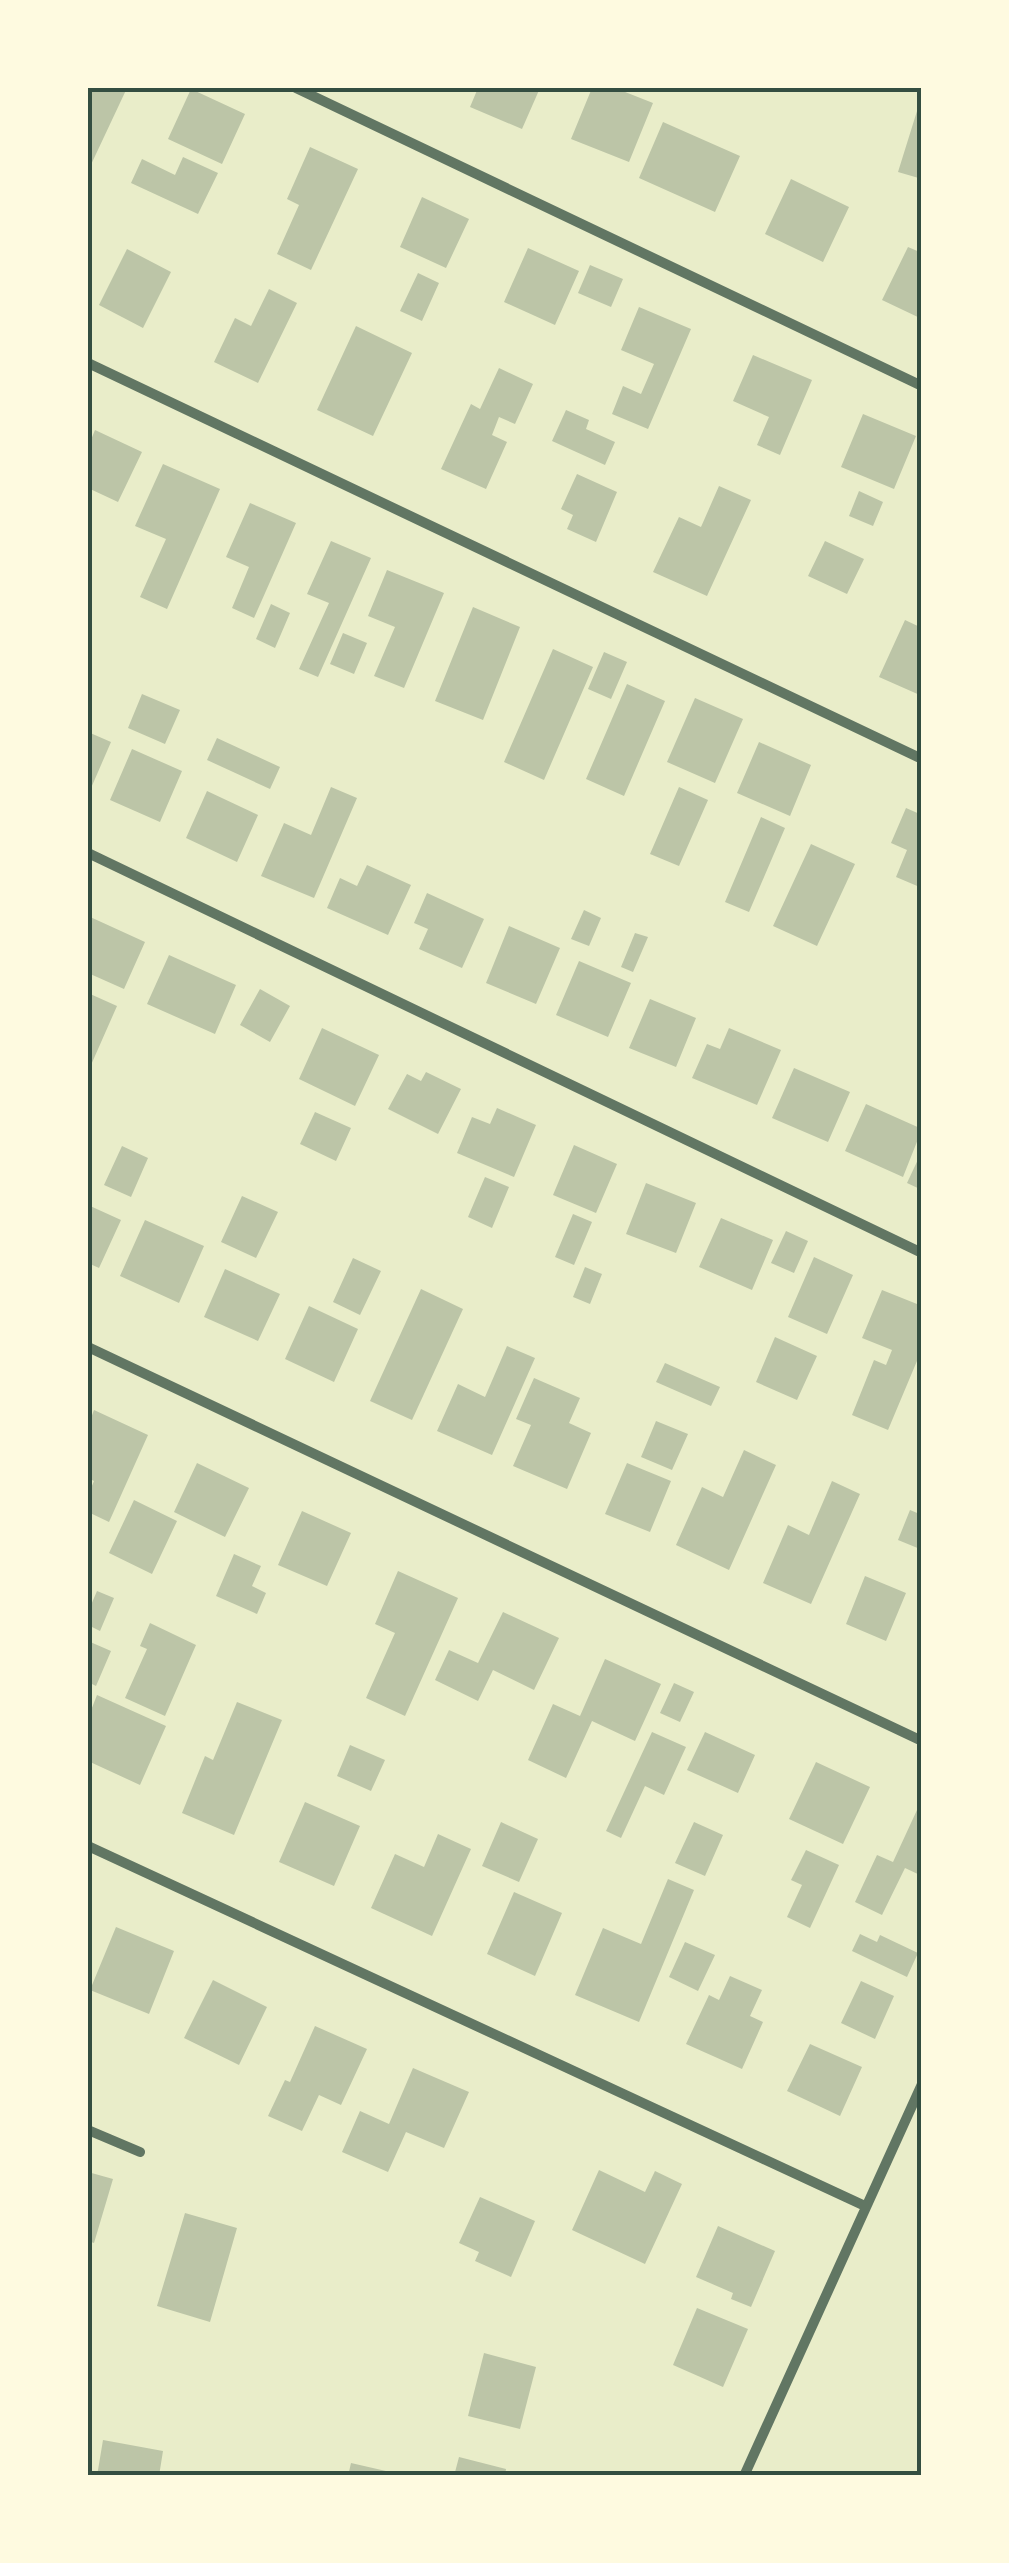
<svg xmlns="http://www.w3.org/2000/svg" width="1009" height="2563" font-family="'PT Sans Narrow',sans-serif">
<rect width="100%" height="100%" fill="#e9edc9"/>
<path fill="#bcc5a7" d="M 88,88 L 127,88 L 88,171 Z
M 478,88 L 540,88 L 522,129 L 470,107 Z
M 592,88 L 615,88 L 653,103 L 629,162 L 571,139 Z
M 191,89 L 245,114 L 222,164 L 168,139 Z
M 922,95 L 922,179 L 898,172 Z
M 663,122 L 740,156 L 715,212 L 639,178 Z
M 310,147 L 358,169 L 311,270 L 277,254 L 299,205 L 287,199 Z
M 183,157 L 218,173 L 198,214 L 131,183 L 142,159 L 175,175 Z
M 791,179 L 849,207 L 823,262 L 765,234 Z
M 422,197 L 469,219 L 446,268 L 400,247 Z
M 908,247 L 922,253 L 922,319 L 882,300 Z
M 528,248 L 579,271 L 555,325 L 504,302 Z
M 127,249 L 171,272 L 143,328 L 99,305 Z
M 590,265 L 623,279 L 611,307 L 578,293 Z
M 418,273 L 439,283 L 422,321 L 400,311 Z
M 269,289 L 297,303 L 258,383 L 214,362 L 235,318 L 251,326 Z
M 639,307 L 691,329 L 648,429 L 612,414 L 623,386 L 641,394 L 654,364 L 621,350 Z
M 356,326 L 412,353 L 373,436 L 317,410 Z
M 753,355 L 812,380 L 780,455 L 757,445 L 769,417 L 733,401 Z
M 499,368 L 533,384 L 515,424 L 499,417 L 492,435 L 507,442 L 486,489 L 441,469 L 471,404 L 480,409 Z
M 566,410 L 589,420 L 586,429 L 615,442 L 605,465 L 552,441 Z
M 863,414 L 916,436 L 894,489 L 841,467 Z
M 95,430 L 142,452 L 118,502 L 88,488 L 88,447 Z
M 163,464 L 220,489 L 167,609 L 140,597 L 166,539 L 135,526 Z
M 577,474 L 617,492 L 596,542 L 567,529 L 573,515 L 561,509 Z
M 719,486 L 751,500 L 707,596 L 653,572 L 679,517 L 701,527 Z
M 859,491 L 883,502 L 873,526 L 849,516 Z
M 250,503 L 296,523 L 254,618 L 232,608 L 249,567 L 226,557 Z
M 331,541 L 371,558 L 318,677 L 299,669 L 329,603 L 307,594 Z
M 825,541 L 864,559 L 847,594 L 808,576 Z
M 387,570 L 444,593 L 404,688 L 374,676 L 395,627 L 368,616 Z
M 271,604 L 290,613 L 275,648 L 256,639 Z
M 473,607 L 520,627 L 483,720 L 435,701 Z
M 905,620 L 922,628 L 922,696 L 879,677 Z
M 343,633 L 367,643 L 354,674 L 330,664 Z
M 553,649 L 593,667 L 544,780 L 504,762 Z
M 604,652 L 627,662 L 611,699 L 588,689 Z
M 627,684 L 665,701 L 624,796 L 586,779 Z
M 142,694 L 180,710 L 165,744 L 128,728 Z
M 695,698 L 743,719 L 715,783 L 667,762 Z
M 88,732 L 111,742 L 88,795 Z
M 217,738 L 280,767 L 270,789 L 207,760 Z
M 759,742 L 811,765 L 790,816 L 737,793 Z
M 132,749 L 182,771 L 160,822 L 110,800 Z
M 331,787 L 357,798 L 314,898 L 261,876 L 284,823 L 311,835 Z
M 679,787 L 708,800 L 679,866 L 650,854 Z
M 207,791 L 258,815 L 237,862 L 186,838 Z
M 906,808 L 922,815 L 919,822 L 922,823 L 922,888 L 896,877 L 907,850 L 891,843 Z
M 761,817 L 785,828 L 749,912 L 725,902 Z
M 811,844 L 855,864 L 817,946 L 773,926 Z
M 367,865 L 411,885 L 388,935 L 327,908 L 340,878 L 357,886 Z
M 427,893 L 484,919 L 462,968 L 419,949 L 428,929 L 414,923 Z
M 584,910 L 601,918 L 589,946 L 571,939 Z
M 88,916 L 145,942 L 124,989 L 88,973 Z
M 509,926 L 560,948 L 536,1004 L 486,983 Z
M 635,933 L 648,937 L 633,972 L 621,967 Z
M 169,955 L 236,985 L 215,1034 L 147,1004 Z
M 579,961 L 631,983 L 608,1037 L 556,1015 Z
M 260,989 L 290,1006 L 270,1042 L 240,1025 Z
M 88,993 L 117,1006 L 91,1065 L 88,1064 Z
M 650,999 L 696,1018 L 676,1067 L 629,1048 Z
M 322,1028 L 379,1055 L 355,1106 L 299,1079 Z
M 729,1028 L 781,1050 L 757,1105 L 692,1078 L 707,1044 L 720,1049 Z
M 794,1068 L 850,1092 L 828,1142 L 772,1118 Z
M 426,1072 L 461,1089 L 438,1134 L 388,1109 L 407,1074 L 421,1081 Z
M 866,1104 L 922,1129 L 903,1177 L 845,1151 Z
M 497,1108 L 536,1125 L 514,1177 L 457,1153 L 472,1117 L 490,1124 Z
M 315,1112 L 351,1128 L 336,1161 L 300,1144 Z
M 574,1145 L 617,1164 L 596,1213 L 553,1195 Z
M 122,1146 L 148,1158 L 131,1197 L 104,1185 Z
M 922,1151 L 922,1190 L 907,1183 Z
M 485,1177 L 509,1187 L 492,1228 L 468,1217 Z
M 646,1183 L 696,1203 L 676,1253 L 626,1234 Z
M 242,1196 L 278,1212 L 256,1258 L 221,1242 Z
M 88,1205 L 121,1220 L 99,1268 L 88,1263 Z
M 573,1214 L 592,1222 L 574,1265 L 555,1257 Z
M 721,1218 L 773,1240 L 752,1290 L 699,1267 Z
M 145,1220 L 204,1246 L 179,1303 L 120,1276 Z
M 786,1231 L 808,1241 L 794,1273 L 771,1263 Z
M 814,1257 L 853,1275 L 827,1334 L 788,1317 Z
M 353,1258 L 381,1271 L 360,1315 L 333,1302 Z
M 585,1267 L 602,1274 L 590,1304 L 573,1297 Z
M 225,1269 L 280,1294 L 258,1341 L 204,1317 Z
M 421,1289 L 463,1309 L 412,1420 L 370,1401 Z
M 882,1290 L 922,1306 L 922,1349 L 888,1430 L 852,1415 L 874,1360 L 886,1365 L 892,1350 L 862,1338 Z
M 309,1306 L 358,1329 L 334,1382 L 285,1359 Z
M 775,1337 L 817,1356 L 797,1400 L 756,1382 Z
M 507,1346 L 535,1358 L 492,1455 L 437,1431 L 458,1384 L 485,1397 Z
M 665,1363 L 720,1387 L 711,1406 L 656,1382 Z
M 534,1378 L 580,1398 L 569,1423 L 591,1433 L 567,1489 L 513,1466 L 531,1425 L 516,1419 Z
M 94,1410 L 148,1435 L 109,1522 L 88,1512 L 88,1495 L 94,1481 L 88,1478 L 88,1426 Z
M 656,1421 L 688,1434 L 672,1470 L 641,1457 Z
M 744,1450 L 776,1465 L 729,1570 L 676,1545 L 702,1487 L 723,1497 Z
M 197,1463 L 249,1488 L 225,1537 L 174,1512 Z
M 627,1463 L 671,1481 L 650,1532 L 605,1514 Z
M 832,1481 L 860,1494 L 811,1604 L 763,1583 L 788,1525 L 809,1535 Z
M 134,1500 L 177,1521 L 152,1574 L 109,1553 Z
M 910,1510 L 922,1515 L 920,1549 L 898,1540 Z
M 302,1511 L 351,1533 L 327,1586 L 278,1565 Z
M 234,1554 L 261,1566 L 252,1586 L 266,1593 L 257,1614 L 216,1596 Z
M 398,1571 L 458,1598 L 405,1716 L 366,1698 L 395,1633 L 375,1624 Z
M 865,1576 L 906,1593 L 886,1641 L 846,1624 Z
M 97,1591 L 114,1598 L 100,1631 L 88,1625 L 88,1612 Z
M 503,1612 L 559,1638 L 534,1690 L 493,1670 L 478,1701 L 435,1680 L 449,1650 L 478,1663 Z
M 150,1623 L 196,1645 L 165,1716 L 125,1698 L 147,1649 L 140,1646 Z
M 88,1641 L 111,1651 L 96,1686 L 88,1682 Z
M 605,1659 L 661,1684 L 635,1741 L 592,1721 L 566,1778 L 528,1760 L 553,1704 L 580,1716 Z
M 674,1683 L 694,1692 L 680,1722 L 660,1713 Z
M 97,1695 L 166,1726 L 140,1785 L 88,1761 L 88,1718 Z
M 237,1702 L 282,1720 L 234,1835 L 182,1813 L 205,1756 L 213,1760 Z
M 652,1732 L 686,1747 L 664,1795 L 645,1786 L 621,1838 L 606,1831 Z
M 705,1732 L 755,1755 L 738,1793 L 687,1770 Z
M 350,1745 L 385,1760 L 371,1791 L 337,1776 Z
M 816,1762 L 870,1787 L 843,1844 L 789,1819 Z
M 305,1802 L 360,1826 L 334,1886 L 279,1862 Z
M 917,1810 L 922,1812 L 922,1876 L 905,1868 L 882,1915 L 855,1902 L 877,1855 L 893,1862 Z
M 501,1822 L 538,1839 L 519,1882 L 482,1866 Z
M 694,1822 L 723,1835 L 705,1876 L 675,1863 Z
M 438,1834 L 471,1849 L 432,1936 L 371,1908 L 395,1854 L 424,1867 Z
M 806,1850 L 839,1865 L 810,1928 L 787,1917 L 802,1885 L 791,1880 Z
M 668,1879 L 694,1890 L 639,2022 L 575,1995 L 603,1928 L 641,1944 Z
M 514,1892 L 562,1913 L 535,1976 L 487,1954 Z
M 116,1927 L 174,1951 L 149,2014 L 90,1990 Z
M 860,1934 L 877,1942 L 880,1935 L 918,1953 L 907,1977 L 852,1951 Z
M 685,1942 L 715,1955 L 698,1991 L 669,1977 Z
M 730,1976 L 762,1990 L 750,2016 L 763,2022 L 742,2069 L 686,2044 L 709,1995 L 719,2000 Z
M 213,1980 L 267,2007 L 239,2065 L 184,2038 Z
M 861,1981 L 894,1996 L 875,2039 L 841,2023 Z
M 315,2026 L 367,2049 L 341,2105 L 319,2095 L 302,2131 L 268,2116 L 285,2080 L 290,2082 Z
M 810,2044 L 862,2067 L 840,2116 L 787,2091 Z
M 413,2068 L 469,2092 L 444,2148 L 406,2132 L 388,2172 L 342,2152 L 360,2111 L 389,2124 Z
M 599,2170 L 645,2192 L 655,2171 L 682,2184 L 645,2264 L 572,2230 Z
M 88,2172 L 113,2179 L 94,2243 L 88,2241 Z
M 480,2197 L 535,2221 L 511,2277 L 475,2261 L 479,2252 L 459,2243 Z
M 185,2213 L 237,2228 L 210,2322 L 157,2306 Z
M 718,2226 L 775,2251 L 751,2307 L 731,2299 L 733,2293 L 696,2277 Z
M 697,2308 L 748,2329 L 723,2387 L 673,2365 Z
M 484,2353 L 536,2367 L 520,2429 L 468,2416 Z
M 103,2440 L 163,2451 L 159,2476 L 97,2476 Z
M 459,2457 L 506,2469 L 505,2476 L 454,2476 Z
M 351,2463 L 399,2474 L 399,2476 L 348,2476 Z"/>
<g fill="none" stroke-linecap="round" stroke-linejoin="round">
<path stroke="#617663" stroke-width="10" d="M 296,88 L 922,386
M 88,363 L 922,759
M 88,853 L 922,1253
M 88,1347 L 922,1741
M 88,1846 L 865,2206
M 88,2130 L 140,2152
M 744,2476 L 922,2084"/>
</g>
<rect width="1009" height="2563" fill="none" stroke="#fefae0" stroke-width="180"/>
<rect x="90" y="90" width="829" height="2383" fill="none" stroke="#344e41" stroke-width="4"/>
</svg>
